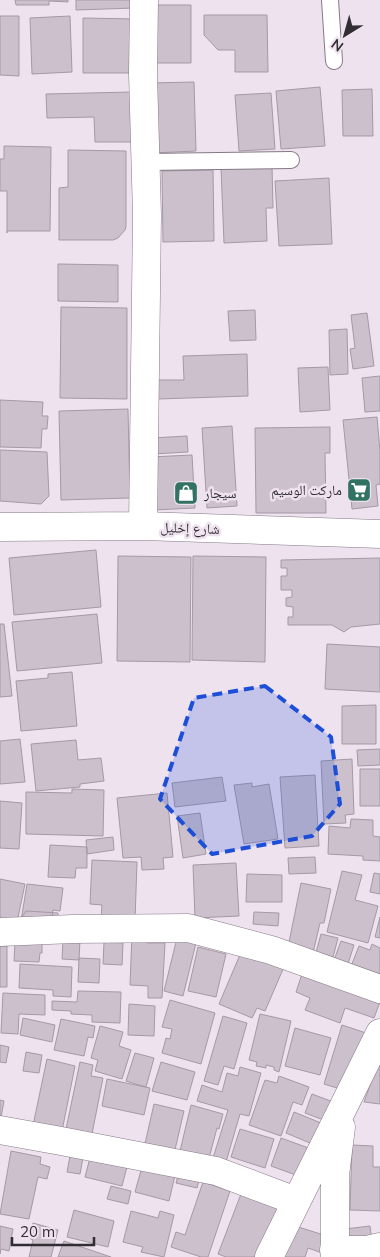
<svg xmlns="http://www.w3.org/2000/svg" width="380" height="1257" font-family="Mulish,'Noto Naskh Arabic',sans-serif">
<rect width="100%" height="100%" fill="#eee2ef"/>
<path fill="#ccc0cc" stroke="#a599a5" d="M 15,0 L 68,0 L 68,2 L 49,1 L 49,5 L 16,5 Z
M 76,0 L 134,0 L 134,8 L 76,10 Z
M 153,5 L 191,5 L 191,63 L 154,63 Z
M 204,15 L 267,15 L 268,72 L 235,72 L 235,50 L 218,50 L 204,35 Z
M 0,16 L 19,16 L 19,76 L 0,75 Z
M 70,16 L 72,72 L 32,74 L 30,18 Z
M 83,18 L 135,19 L 135,73 L 83,73 Z
M 194,82 L 196,151 L 152,153 L 149,83 Z
M 320,87 L 325,146 L 281,149 L 276,91 Z
M 372,89 L 373,136 L 343,136 L 342,90 Z
M 131,92 L 133,142 L 95,142 L 94,117 L 47,118 L 46,94 Z
M 271,93 L 275,149 L 239,151 L 235,95 Z
M 4,146 L 51,147 L 50,231 L 7,231 L 7,233 L 7,191 L 0,191 L 0,159 L 4,159 Z
M 68,150 L 126,151 L 126,226 L 125,230 L 118,238 L 113,240 L 59,240 L 59,188 L 68,187 Z
M 272,166 L 273,208 L 266,208 L 267,241 L 224,243 L 221,168 Z
M 213,170 L 214,241 L 163,242 L 162,171 Z
M 329,178 L 332,244 L 279,246 L 275,181 Z
M 58,264 L 118,265 L 118,302 L 58,301 Z
M 61,307 L 127,308 L 127,399 L 60,398 Z
M 255,310 L 256,340 L 230,341 L 228,311 Z
M 367,313 L 374,366 L 353,369 L 350,349 L 355,348 L 351,315 Z
M 347,329 L 348,374 L 330,375 L 329,330 Z
M 247,354 L 248,396 L 158,399 L 158,380 L 184,380 L 183,356 Z
M 328,367 L 330,410 L 300,412 L 298,368 Z
M 380,376 L 380,411 L 365,412 L 362,378 Z
M 0,400 L 43,402 L 42,416 L 48,416 L 47,429 L 42,429 L 41,448 L 0,447 Z
M 128,409 L 130,498 L 61,500 L 59,411 Z
M 377,417 L 380,451 L 380,484 L 376,485 L 378,506 L 352,509 L 343,420 Z
M 232,426 L 237,506 L 207,508 L 202,428 Z
M 330,427 L 330,453 L 325,453 L 326,513 L 256,513 L 255,428 Z
M 187,436 L 188,452 L 153,454 L 152,438 Z
M 0,450 L 47,452 L 49,496 L 41,504 L 0,501 Z
M 192,455 L 195,508 L 153,510 L 150,457 Z
M 96,550 L 101,607 L 14,615 L 9,558 Z
M 118,556 L 191,557 L 190,662 L 117,661 Z
M 193,556 L 266,557 L 265,662 L 192,660 Z
M 380,558 L 380,624 L 351,627 L 344,632 L 332,625 L 288,625 L 288,617 L 293,617 L 293,607 L 286,606 L 286,598 L 292,597 L 292,590 L 281,590 L 281,576 L 287,576 L 287,568 L 281,568 L 281,560 Z
M 97,614 L 102,663 L 17,671 L 12,622 Z
M 0,624 L 4,624 L 12,696 L 0,697 Z
M 327,644 L 380,647 L 380,692 L 325,689 Z
M 72,672 L 77,726 L 21,731 L 16,681 L 48,678 L 48,674 Z
M 376,705 L 376,744 L 342,744 L 342,706 Z
M 20,739 L 25,782 L 0,784 L 0,741 Z
M 76,740 L 78,760 L 101,758 L 104,781 L 80,784 L 80,787 L 36,791 L 31,744 Z
M 380,749 L 380,765 L 358,766 L 357,750 Z
M 352,759 L 354,814 L 345,815 L 346,823 L 324,824 L 321,761 Z
M 360,769 L 380,769 L 380,806 L 360,806 Z
M 315,775 L 319,846 L 285,848 L 280,777 Z
M 222,777 L 226,801 L 175,807 L 172,783 Z
M 252,783 L 252,787 L 269,784 L 278,839 L 244,844 L 234,785 Z
M 72,789 L 104,790 L 103,836 L 26,834 L 26,792 L 72,793 Z
M 167,793 L 173,857 L 163,858 L 164,869 L 142,870 L 141,857 L 123,858 L 117,798 Z
M 0,801 L 22,803 L 19,849 L 0,848 Z
M 200,813 L 206,854 L 183,858 L 177,816 Z
M 351,819 L 373,820 L 373,836 L 380,837 L 380,861 L 363,860 L 363,856 L 328,854 L 329,826 L 350,828 Z
M 113,837 L 114,850 L 87,854 L 86,840 Z
M 50,845 L 87,847 L 87,868 L 76,868 L 75,878 L 48,877 Z
M 315,857 L 316,873 L 289,874 L 288,858 Z
M 92,860 L 137,862 L 135,921 L 101,919 L 102,905 L 90,904 Z
M 236,863 L 239,916 L 195,918 L 193,865 Z
M 342,871 L 362,875 L 355,900 L 378,906 L 368,943 L 327,932 Z
M 374,873 L 380,874 L 380,894 L 370,892 Z
M 247,874 L 282,875 L 282,902 L 246,902 Z
M 0,879 L 25,884 L 16,927 L 0,924 Z
M 301,883 L 331,889 L 324,923 L 320,923 L 313,953 L 288,947 Z
M 27,884 L 63,888 L 60,911 L 53,910 L 51,925 L 21,921 Z
M 26,911 L 58,913 L 58,921 L 20,920 Z
M 254,912 L 279,913 L 278,926 L 253,924 Z
M 380,917 L 380,938 L 375,937 Z
M 132,933 L 148,934 L 147,943 L 165,943 L 162,998 L 148,998 L 148,986 L 130,985 Z
M 321,934 L 338,938 L 331,965 L 314,960 Z
M 177,938 L 196,943 L 183,996 L 164,991 Z
M 63,940 L 80,940 L 79,960 L 62,959 Z
M 15,941 L 42,942 L 42,953 L 40,953 L 39,962 L 14,961 Z
M 341,941 L 354,945 L 347,967 L 333,963 Z
M 104,942 L 123,943 L 122,965 L 103,964 Z
M 372,944 L 380,948 L 380,980 L 350,969 L 359,946 L 370,950 Z
M 0,946 L 7,946 L 7,987 L 0,987 Z
M 198,947 L 226,954 L 216,997 L 188,991 Z
M 242,950 L 284,967 L 265,1011 L 257,1008 L 252,1018 L 219,1004 Z
M 79,958 L 100,959 L 99,983 L 78,982 Z
M 20,964 L 72,967 L 71,997 L 53,996 L 53,990 L 19,988 Z
M 303,971 L 380,1002 L 374,1018 L 345,1008 L 340,1023 L 305,1010 L 310,998 L 296,992 Z
M 78,991 L 121,992 L 120,1023 L 92,1022 L 92,1015 L 71,1014 L 71,1011 L 52,1010 L 52,1001 L 77,1002 Z
M 3,993 L 45,995 L 45,1015 L 19,1014 L 18,1034 L 1,1033 Z
M 170,1000 L 215,1013 L 201,1064 L 162,1053 L 166,1038 L 170,1039 L 172,1029 L 162,1027 Z
M 129,1004 L 155,1006 L 154,1036 L 128,1035 Z
M 260,1014 L 291,1021 L 279,1072 L 274,1070 L 274,1067 L 266,1065 L 266,1068 L 256,1066 L 257,1062 L 249,1060 Z
M 223,1016 L 247,1023 L 234,1069 L 224,1066 L 218,1085 L 204,1081 Z
M 23,1018 L 55,1025 L 52,1042 L 20,1035 Z
M 61,1019 L 95,1026 L 93,1038 L 88,1037 L 84,1056 L 54,1050 Z
M 342,1025 L 369,1034 L 350,1092 L 324,1084 Z
M 100,1026 L 123,1032 L 119,1046 L 131,1050 L 122,1079 L 95,1071 L 98,1060 L 91,1058 Z
M 295,1028 L 331,1038 L 320,1075 L 285,1066 Z
M 0,1045 L 9,1047 L 6,1063 L 0,1062 Z
M 26,1052 L 42,1055 L 39,1073 L 23,1071 Z
M 135,1053 L 154,1058 L 146,1087 L 126,1081 Z
M 380,1057 L 380,1104 L 364,1102 Z
M 47,1059 L 75,1066 L 61,1136 L 32,1130 Z
M 80,1062 L 93,1065 L 91,1076 L 103,1078 L 91,1139 L 65,1134 Z
M 161,1062 L 195,1072 L 187,1100 L 152,1091 Z
M 240,1067 L 261,1073 L 249,1116 L 240,1114 L 226,1162 L 213,1158 L 228,1110 L 197,1101 L 202,1085 L 222,1092 L 227,1073 L 238,1076 Z
M 279,1076 L 309,1087 L 302,1105 L 293,1102 L 281,1136 L 249,1125 L 265,1080 L 277,1083 Z
M 107,1079 L 150,1088 L 144,1115 L 102,1106 Z
M 312,1094 L 336,1103 L 329,1122 L 305,1113 Z
M 0,1100 L 4,1101 L 0,1123 Z
M 154,1104 L 184,1111 L 174,1154 L 144,1148 Z
M 191,1105 L 223,1114 L 219,1129 L 217,1128 L 209,1158 L 180,1151 Z
M 294,1112 L 326,1125 L 317,1146 L 286,1133 Z
M 240,1129 L 274,1139 L 265,1168 L 231,1157 Z
M 281,1138 L 314,1150 L 304,1178 L 271,1166 Z
M 352,1145 L 373,1146 L 373,1167 L 380,1167 L 380,1211 L 350,1210 Z
M 92,1150 L 129,1159 L 122,1186 L 85,1177 Z
M 11,1151 L 41,1157 L 40,1164 L 50,1167 L 47,1179 L 38,1177 L 29,1219 L 0,1214 Z
M 70,1156 L 83,1158 L 80,1174 L 67,1172 Z
M 143,1163 L 176,1171 L 169,1201 L 135,1192 Z
M 180,1168 L 201,1173 L 197,1188 L 176,1183 Z
M 203,1182 L 230,1191 L 208,1257 L 201,1257 L 171,1247 L 176,1232 L 185,1235 Z
M 111,1186 L 131,1191 L 128,1204 L 107,1199 Z
M 241,1194 L 281,1210 L 263,1257 L 226,1257 L 218,1254 Z
M 74,1210 L 114,1221 L 108,1247 L 67,1237 Z
M 131,1211 L 158,1218 L 160,1211 L 174,1215 L 164,1257 L 141,1252 L 143,1247 L 123,1242 Z
M 33,1223 L 58,1230 L 51,1257 L 29,1257 L 33,1240 L 29,1238 Z
M 292,1225 L 330,1237 L 325,1254 L 308,1248 L 305,1257 L 282,1257 Z
M 0,1226 L 13,1229 L 9,1251 L 1,1249 L 0,1254 Z
M 370,1226 L 372,1241 L 347,1245 L 345,1229 Z
M 64,1241 L 111,1257 L 58,1257 Z"/>
<g fill="none" stroke-linecap="round" stroke-linejoin="round">
<defs>
<path id="service" d="M 330,0 L 334,61
M 146,162 L 291,160"/>
<path id="minor" d="M 143,526 L 147,215 L 143,74 L 144,0
M 0,527 L 143,526 L 380,534
M 0,932 L 73,929 L 188,928 L 271,950 L 380,989
M 0,1130 L 61,1141 L 216,1171 L 296,1201
M 334,1250 L 367,1250 L 380,1247
M 269,1257 L 380,1033
M 335,1257 L 335,1175 L 341,1127"/>
</defs>
<use href="#service" stroke="#847985" stroke-width="18"/>
<use href="#minor" stroke="#847985" stroke-width="29"/>
<use href="#service" stroke="#fff" stroke-width="16"/>
<use href="#minor" stroke="#fff" stroke-width="28"/>
</g>
<path fill="#1d4ed8" fill-opacity="0.2" stroke="#1d4ed8" stroke-width="4" stroke-dasharray="10 6" stroke-linejoin="round" d="M 265,686 L 331,737 L 340,804 L 312,836 L 212,854 L 160,799 L 194,698 Z"/>
<defs>
<symbol id="supermarket-square" viewBox="-11 -11 22 22"><rect x="-9" y="-9" width="18" height="18" rx="4" fill="#317262" stroke="#eee2ef"/><path d="M-6-5.5h2.5l.6 2H6L4.5 2H-2.5L-4.4-4H-6ZM-1.5 3.2a1.3 1.3 0 1 0 .1 0ZM3 3.2a1.3 1.3 0 1 0 .1 0Z" fill="#fff"/></symbol>
<symbol id="shop-square" viewBox="-11 -11 22 22"><rect x="-9" y="-9" width="18" height="18" rx="4" fill="#317262" stroke="#eee2ef"/><path d="M-5-2.5h2.3a2.7 3.5 0 0 1 5.4 0H5L5.5 6h-11ZM-1.5-2.5h3a1.5 2.3 0 0 0-3 0Z" fill="#fff"/></symbol>
</defs>
<g fill-rule="evenodd">
<use href="#supermarket-square" x="345" y="476" width="28" height="28"/>
<use href="#shop-square" x="172" y="479" width="28" height="28"/>
</g>
<g text-anchor="middle" dominant-baseline="central" stroke-width="5" stroke-linejoin="round" paint-order="stroke">
<g font-size="14" fill="#312d32" stroke="#eee2ef" text-anchor="end">
<text x="342" y="490">ماركت الوسيم</text>
<text x="204" y="493" text-anchor="start">سيجار</text>
</g>
<g font-size="14" fill="#312d32" stroke="#eee2ef">
<text transform="translate(190 528) rotate(2)">شارع إخليل</text>
</g>
</g>
<g transform="translate(345 35) rotate(217)" stroke="#eee2ef" stroke-width="4" paint-order="stroke">
<path d="M0-4L9 19L0 12L-9 19Z" fill="#312d32"/>
<text y="-8" font-size="14" font-weight="bold" text-anchor="middle" fill="#312d32">N</text>
</g>
<path d="M12 1237v8h82v-8" fill="none" stroke="#312d32" stroke-width="2.5"/>
<text x="20" y="1237" font-size="15" fill="#312d32" stroke="#eee2ef" stroke-width="4" paint-order="stroke">20 m</text>
</svg>
